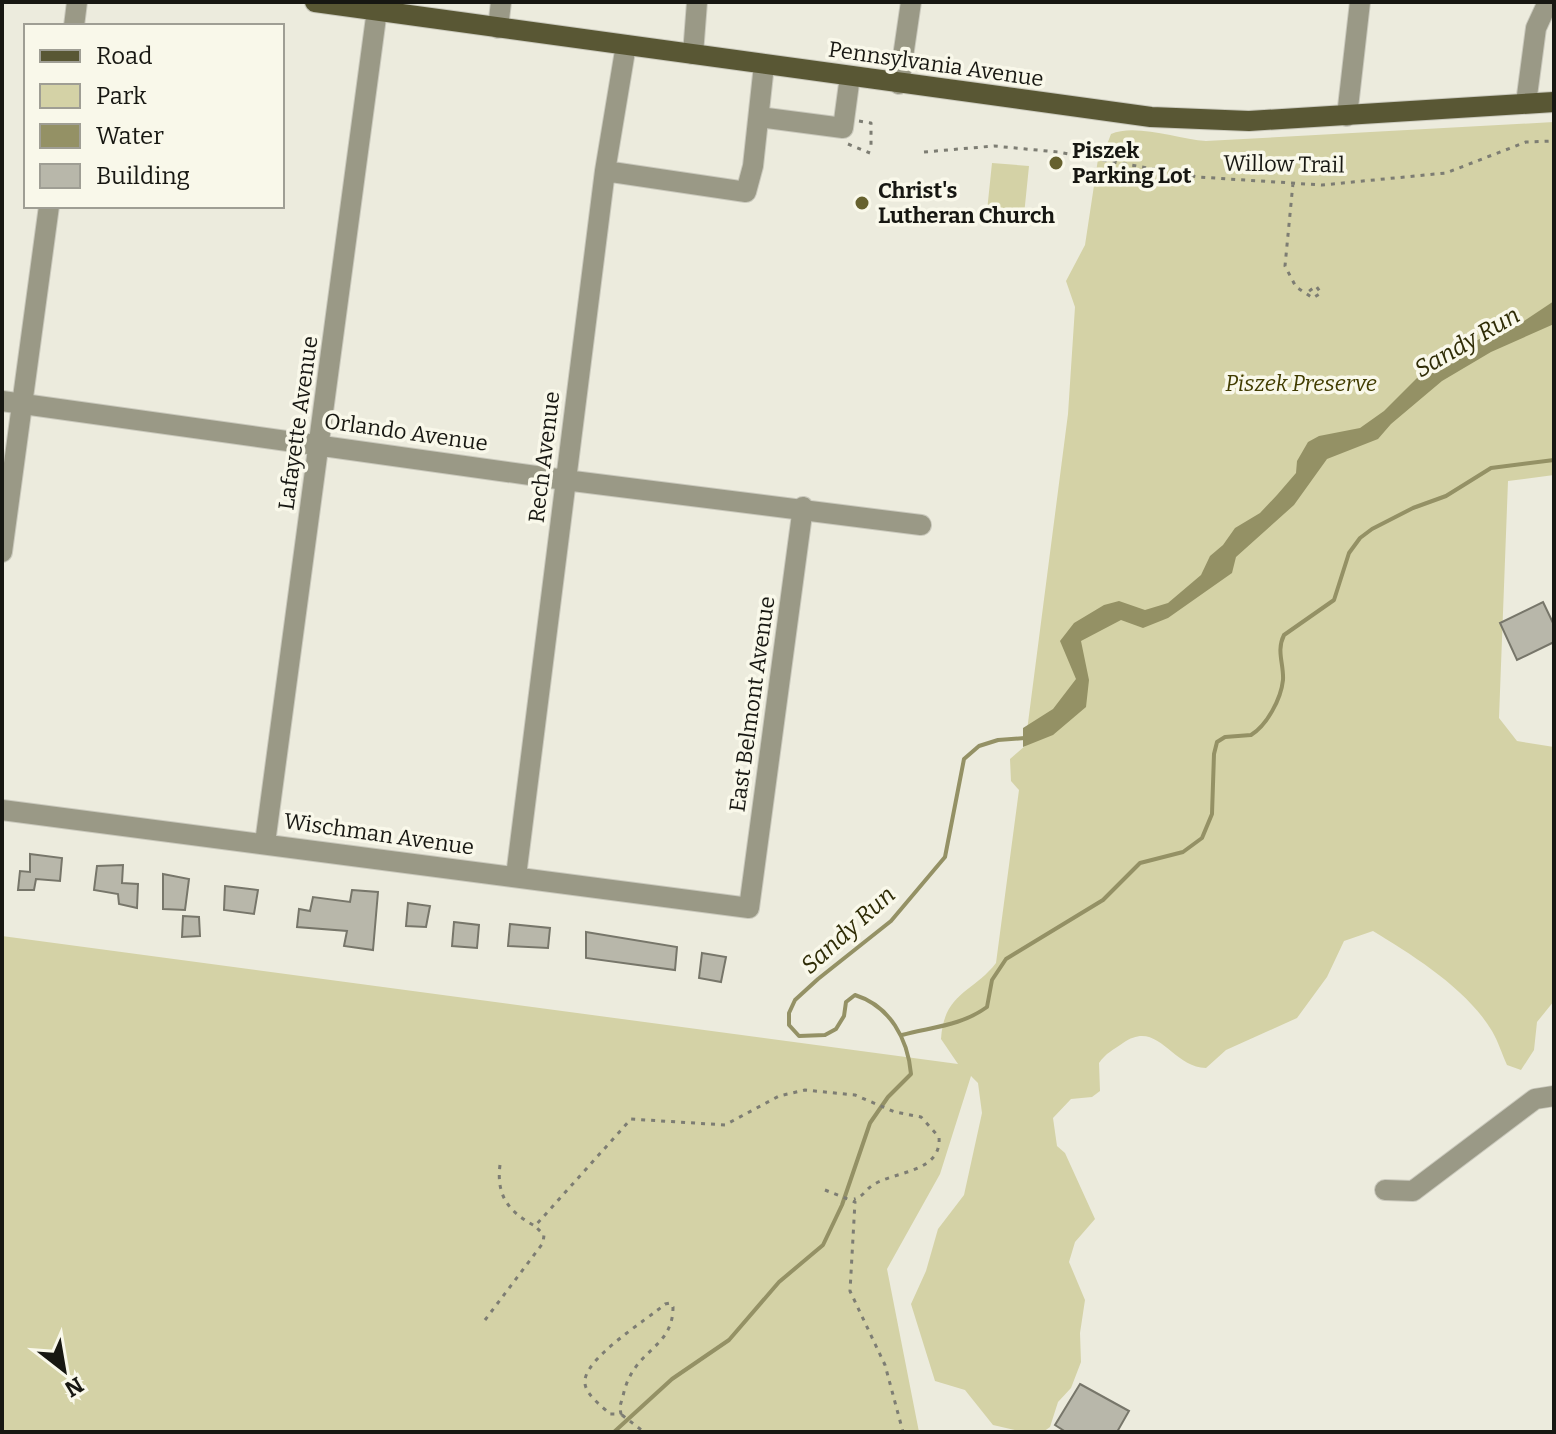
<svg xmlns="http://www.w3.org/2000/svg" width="1556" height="1434" font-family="Bitter,serif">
<rect width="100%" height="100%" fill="#ecebdd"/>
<path fill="#d4d2a6" d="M 1554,122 L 1554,475 L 1508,481 L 1499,718 L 1517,741 L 1554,747 L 1554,1001 L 1537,1022 L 1534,1050 L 1521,1070 L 1507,1065 C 1502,1054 1498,1041 1492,1031 C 1467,989 1414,956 1373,931 L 1344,941 L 1327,977 L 1297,1018 L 1226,1050 L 1206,1068 C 1171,1067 1158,1018 1123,1043 C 1113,1050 1106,1053 1099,1063 L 1100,1091 L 1092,1097 L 1071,1099 L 1053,1118 L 1057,1146 L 1065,1153 L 1095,1219 L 1075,1242 L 1069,1262 L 1085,1300 L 1080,1333 L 1081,1362 L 1071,1388 L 1058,1402 L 1050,1427 L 1043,1432 L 1023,1432 L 993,1425 L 965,1390 L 935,1381 L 911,1304 L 926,1271 L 938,1229 L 964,1195 L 982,1113 L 978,1083 L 971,1076 L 940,1174 L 887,1269 L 919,1432 L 2,1432 L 2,936 L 958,1064 L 941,1039 C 944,992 973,993 996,963 L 1019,790 L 1011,781 L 1010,759 L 1025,746 L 1068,414 L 1075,307 L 1066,281 L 1085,245 L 1100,146 L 1106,147 L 1111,134 C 1135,123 1178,139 1206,141 Z
M 992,163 L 1029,166 L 1024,215 L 987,211 Z"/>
<path fill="#949165" d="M 1554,301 L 1554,324 L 1491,352 L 1442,381 L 1391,424 L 1378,439 L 1327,459 L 1294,505 L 1236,557 L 1232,573 L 1168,618 L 1143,628 L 1121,620 L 1081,641 L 1089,680 L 1086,707 L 1053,735 L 1023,747 L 1023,728 L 1053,709 L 1076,679 L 1060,641 L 1074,623 L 1104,605 L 1119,601 L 1145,610 L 1168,603 L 1201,575 L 1210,556 L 1223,545 L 1235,528 L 1260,513 L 1277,495 L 1296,473 L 1297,461 L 1308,442 L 1319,436 L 1360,428 L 1384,411 L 1418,377 L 1453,350 L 1524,321 Z"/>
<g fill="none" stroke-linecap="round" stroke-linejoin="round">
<path stroke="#949165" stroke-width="4" d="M 902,1035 C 931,1027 961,1026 987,1007 L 992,980 L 1006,959 L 1103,900 L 1140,863 L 1183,852 L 1202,838 L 1212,814 L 1214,754 L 1217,742 L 1225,737 L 1251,735 C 1267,725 1281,699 1283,680 C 1284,664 1276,651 1284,635 L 1334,600 L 1349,553 L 1360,538 L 1372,529 L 1413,508 L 1446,496 L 1491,468 L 1554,460
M 614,1432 L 672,1379 L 729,1340 L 779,1282 L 823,1245 L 842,1205 L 870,1123 L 888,1097 L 911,1074 C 908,1039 890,1006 855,995 L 846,1002 L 844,1016 L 836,1029 L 825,1035 L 799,1036 L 789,1025 L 789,1013 L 795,1000 L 818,979 L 891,921 L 945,857 L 964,759 L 979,746 L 998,740 L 1025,738"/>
</g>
<path fill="#b8b7aa" stroke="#77766a" stroke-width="2" d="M 1543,602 L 1554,625 L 1554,642 L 1517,660 L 1500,623 Z
M 30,854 L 62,858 L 60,881 L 36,879 L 34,890 L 18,890 L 20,871 L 30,872 Z
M 123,865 L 122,883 L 138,884 L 137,908 L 119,904 L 118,894 L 94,890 L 97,866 Z
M 163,874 L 189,879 L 185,910 L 163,909 Z
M 225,886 L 258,890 L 254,914 L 224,910 Z
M 352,890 L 378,892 L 373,950 L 344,946 L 347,931 L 297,927 L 299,909 L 310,911 L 313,897 L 350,902 Z
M 408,903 L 430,906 L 426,927 L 406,926 Z
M 183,916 L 199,917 L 200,936 L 182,937 Z
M 454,922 L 479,925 L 477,948 L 452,946 Z
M 510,924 L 550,928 L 548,948 L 508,946 Z
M 586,932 L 677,947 L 675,970 L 586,958 Z
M 702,953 L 726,957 L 721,982 L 699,978 Z
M 1080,1384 L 1129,1411 L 1117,1432 L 1066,1432 L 1055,1425 Z"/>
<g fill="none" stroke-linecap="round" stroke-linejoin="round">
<defs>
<path id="minor" d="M 74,26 L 77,2
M 498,28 L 501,2
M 693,54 L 697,2
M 899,84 L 911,2
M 1526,103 L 1536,28 L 1548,2
M 1347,116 L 1360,2
M 759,117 L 843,128 L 850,76
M 605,171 L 746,192 L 753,166 L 764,65
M 2,401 L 565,480 L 921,525
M 2,552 L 49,206
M 2,810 L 749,908 L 803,507
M 265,843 L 377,10
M 516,876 L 605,171 L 626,45
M 1385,1190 L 1413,1191 L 1535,1099 L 1554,1096"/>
<path id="major" d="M 315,2 L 1151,117 L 1249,121 L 1554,102"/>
</defs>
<use href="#minor" stroke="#cac9bd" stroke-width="22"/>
<use href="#major" stroke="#cac9bd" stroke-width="22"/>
<path stroke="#7d7d73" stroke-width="3" stroke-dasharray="4 6" stroke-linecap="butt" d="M 859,121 L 871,123 L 871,145
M 848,144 L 870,153
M 924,152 L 994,146 L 1058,152 L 1198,177 L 1322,185 L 1446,173 L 1526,142 L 1554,141
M 1293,183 L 1285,266 L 1296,287 L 1313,298 L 1321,293 L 1316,286 L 1308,292
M 500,1165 C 496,1196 509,1212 535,1226 L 631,1119 L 725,1125 L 779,1096 L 805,1090 L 855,1095 L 895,1112 L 921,1117 L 939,1137 C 942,1173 894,1171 873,1185 C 865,1190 863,1197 854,1199
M 825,1190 L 855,1202 L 850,1291 L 885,1365 L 903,1432
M 665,1304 L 670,1303 L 673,1307 C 673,1350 633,1348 623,1396 C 621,1404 619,1405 621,1414 L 610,1414 C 602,1406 587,1396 585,1384 C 581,1360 647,1320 665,1304 Z
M 485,1320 L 543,1243 L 544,1235 L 535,1226
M 622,1415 L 644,1432"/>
<use href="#minor" stroke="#9a9986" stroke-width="20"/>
<use href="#major" stroke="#595734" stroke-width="20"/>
</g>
<g fill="#66612e" stroke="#f9f8ea" stroke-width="3">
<circle cx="1056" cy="163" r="8"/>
<circle cx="862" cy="203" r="8"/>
</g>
<g text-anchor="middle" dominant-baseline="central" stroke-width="7" stroke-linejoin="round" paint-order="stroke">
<g font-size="22" fill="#171712" stroke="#f9f8ea">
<text transform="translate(936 64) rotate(8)">Pennsylvania Avenue</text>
<text transform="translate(1284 164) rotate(1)">Willow Trail</text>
<text transform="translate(298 423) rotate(-82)">Lafayette Avenue</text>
<text transform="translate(406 432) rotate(8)">Orlando Avenue</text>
<text transform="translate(544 457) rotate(-83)">Rech Avenue</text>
<text transform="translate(752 704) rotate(-82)">East Belmont Avenue</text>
<text transform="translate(379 834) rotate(8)">Wischman Avenue</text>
</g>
<g font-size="22" font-weight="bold" fill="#171712" stroke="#f9f8ea" text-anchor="start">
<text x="1072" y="150">Piszek<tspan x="1072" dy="25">Parking Lot</tspan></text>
<text x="878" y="190">Christ's<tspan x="878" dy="25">Lutheran Church</tspan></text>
</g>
<g font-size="22" font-style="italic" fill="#413c01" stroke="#f9f8ea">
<text x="1301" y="383">Piszek Preserve</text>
</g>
<g font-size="24" font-style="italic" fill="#2f2c06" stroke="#f9f8ea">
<text transform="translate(1467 342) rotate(-30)">Sandy Run</text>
<text transform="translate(848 930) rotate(-42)">Sandy Run</text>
</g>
</g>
<rect width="1556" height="1434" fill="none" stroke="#171712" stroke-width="8"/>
<rect x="24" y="24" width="260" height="184" fill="#f9f8ea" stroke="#9f9e94" stroke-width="2"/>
<rect x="40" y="50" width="40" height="12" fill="#595734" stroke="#9f9e94" stroke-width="2"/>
<text x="96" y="64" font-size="24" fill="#171712">Road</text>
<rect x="40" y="84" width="40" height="24" fill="#d4d2a6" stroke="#9f9e94" stroke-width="2"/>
<text x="96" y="104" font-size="24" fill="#171712">Park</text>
<rect x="40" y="124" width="40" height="24" fill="#949165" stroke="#9f9e94" stroke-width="2"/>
<text x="96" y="144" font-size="24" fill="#171712">Water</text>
<rect x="40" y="164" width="40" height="24" fill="#b8b7aa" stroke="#9f9e94" stroke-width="2"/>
<text x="96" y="184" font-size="24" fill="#171712">Building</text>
<g transform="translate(64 1370) rotate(149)" stroke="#f9f8ea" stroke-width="6" paint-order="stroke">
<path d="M0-6L14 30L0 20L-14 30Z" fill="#171712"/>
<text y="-12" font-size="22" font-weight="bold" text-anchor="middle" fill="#171712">N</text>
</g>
</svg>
